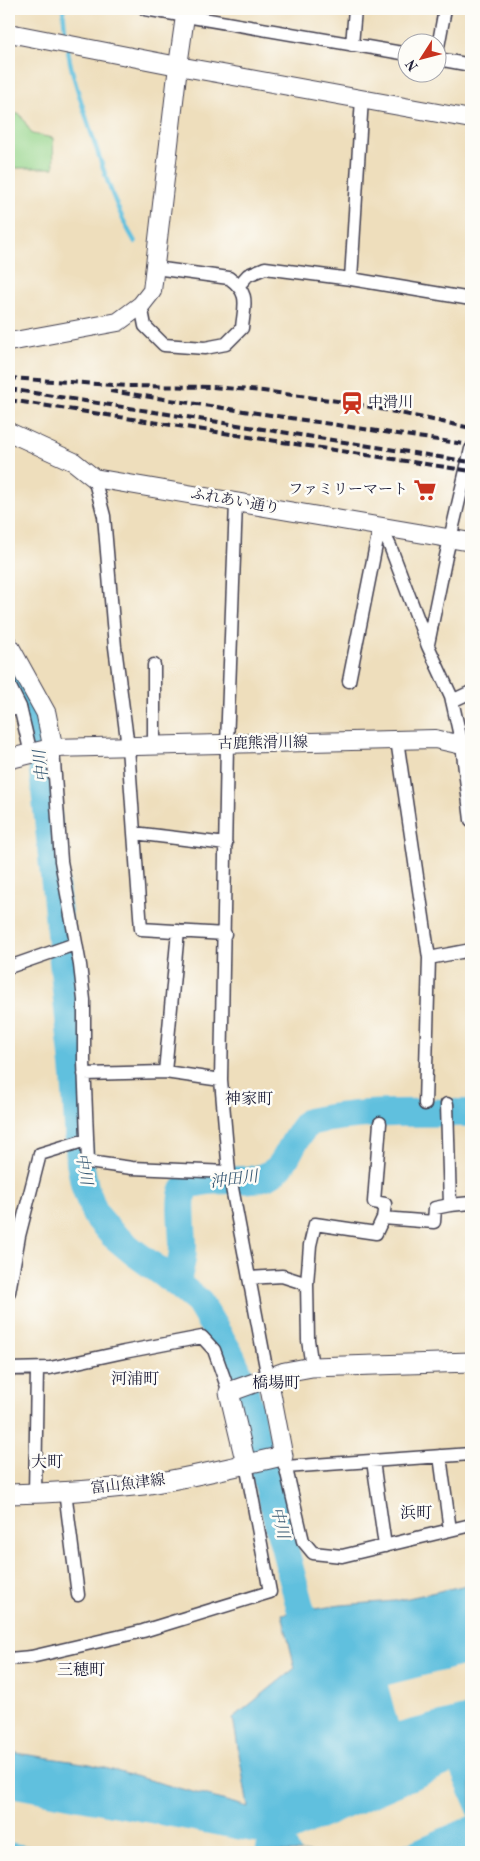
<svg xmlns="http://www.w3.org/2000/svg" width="480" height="1861" font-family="'Old Standard TT','Noto Serif JP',serif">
<rect width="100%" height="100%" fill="#fdfcf7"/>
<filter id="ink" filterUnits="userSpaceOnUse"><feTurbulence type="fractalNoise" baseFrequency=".02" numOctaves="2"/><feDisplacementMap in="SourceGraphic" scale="10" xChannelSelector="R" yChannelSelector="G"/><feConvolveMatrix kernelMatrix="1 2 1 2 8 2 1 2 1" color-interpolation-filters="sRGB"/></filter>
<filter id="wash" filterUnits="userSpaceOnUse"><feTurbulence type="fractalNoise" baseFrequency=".0096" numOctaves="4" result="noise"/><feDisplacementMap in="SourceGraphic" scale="20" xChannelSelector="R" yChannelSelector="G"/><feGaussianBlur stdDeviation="1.12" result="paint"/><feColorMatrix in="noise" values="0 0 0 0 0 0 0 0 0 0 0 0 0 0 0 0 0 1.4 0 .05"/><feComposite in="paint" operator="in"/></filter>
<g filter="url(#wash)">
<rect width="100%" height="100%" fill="#eedebc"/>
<path fill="#96d58c" stroke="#5c7c64" d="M 9,114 L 20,114 L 32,134 L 53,138 L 54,168 L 9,168 Z"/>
<path fill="#60c0de" stroke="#41718c" d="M 471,1584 L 471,1852 L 9,1852 L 9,1752 L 90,1764 L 248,1807 L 233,1718 L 295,1668 L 282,1614 L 341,1605 L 395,1601 Z"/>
<path fill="#eedebc" d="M 471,1664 L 471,1704 L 398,1723 L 388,1685 Z
M 451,1774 L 469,1816 L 385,1852 L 301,1852 L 296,1841 Z
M 9,1797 L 257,1843 L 255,1852 L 65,1852 L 9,1842 Z"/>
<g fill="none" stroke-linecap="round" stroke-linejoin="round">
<path stroke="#60c0de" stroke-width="4.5" d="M 63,9 L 66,40
M 68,50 C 71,74 80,97 87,120 C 101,161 113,205 135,242"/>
<path stroke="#60c0de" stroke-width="28" d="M 9,667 L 31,709 L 40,743 L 75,1076 L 80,1163 L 85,1187 L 95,1214 L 112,1234 L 135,1253 L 176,1283 L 199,1302 L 231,1356 L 243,1383 L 256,1439 L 301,1611
M 176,1283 C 180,1271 183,1258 183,1245 C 183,1233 179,1202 183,1192 C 190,1175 244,1183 260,1178 C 283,1171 284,1159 295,1141 C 299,1134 303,1128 308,1122 C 362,1110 417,1113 471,1113"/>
</g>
</g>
<g filter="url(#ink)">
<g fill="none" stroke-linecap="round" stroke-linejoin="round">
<defs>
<path id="street" d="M 145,9 L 408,54
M 352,45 L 355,9
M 438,47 L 445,9
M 438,59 L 471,65
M 351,279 L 362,98
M 239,285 L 248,275 L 265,268 L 351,279 L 471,299
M 141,305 L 145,326 L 164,345 L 205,348 L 226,344 L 242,328 C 244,305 251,294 229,278 L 155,268
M 94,478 L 104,516 L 115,647 L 128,747 L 134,833
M 236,503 L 227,744 L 221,1080 L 229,1172 L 268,1378
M 380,525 L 390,546 L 428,646 L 451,696 L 462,745 L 471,820
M 428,644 L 446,556 L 471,449
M 349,681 L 380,525
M 9,685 L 20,707
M 452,701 L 471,692
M 9,710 L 20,707 L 31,754
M 397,740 L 429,958 L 425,1104
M 154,747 L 154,665
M 53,748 L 61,861 L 80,965 L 84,1000 L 84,1062 L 88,1162 L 132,1168 L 229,1172
M 178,931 L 165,1072 L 221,1080
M 225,934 L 141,929 L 134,833 L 226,844
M 429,958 L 471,950
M 9,967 L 75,944
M 84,1074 L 165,1072
M 447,1104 L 450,1205 L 471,1203
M 380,1123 L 374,1202 L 385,1204 L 383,1218
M 249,1278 L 282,1276 L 307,1284 L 310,1245 L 315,1224 L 376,1233 L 383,1218 L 434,1222 L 435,1208 L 450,1205
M 307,1284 L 308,1340 L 312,1367
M 9,1292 L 19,1236 L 40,1154 L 86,1140
M 9,1369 L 50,1368 L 124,1352 L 202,1337 L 214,1350 L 229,1392
M 283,1456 L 303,1541 L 313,1553 L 342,1556 L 471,1525
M 440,1456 L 450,1530
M 373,1461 L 385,1546
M 285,1467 L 471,1454
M 65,1491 L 78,1595
M 35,1494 L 37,1369
M 9,1659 L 31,1657 L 143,1631 L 270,1592 L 246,1464"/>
<path id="secondary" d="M 9,33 L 178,66 L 471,119
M 9,342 L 118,322 L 141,305 L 152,291 L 178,66 L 186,9
M 9,432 L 74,462 L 94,478 L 471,542
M 53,748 L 435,739 L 462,745 L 471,749"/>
<path id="primary" d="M 9,646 L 46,713 L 53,748 L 9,759
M 246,1464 L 229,1392 L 285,1372 L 312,1367 L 471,1362
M 9,1494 C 53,1493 99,1490 143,1485 C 190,1478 236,1466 283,1456 L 268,1378"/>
</defs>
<use href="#street" stroke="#413e4e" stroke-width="15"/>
<use href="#secondary" stroke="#413e4e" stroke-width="20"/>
<use href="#primary" stroke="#413e4e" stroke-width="21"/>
<use href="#street" stroke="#fff" stroke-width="12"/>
<use href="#secondary" stroke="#fff" stroke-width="18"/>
<use href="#primary" stroke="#fff" stroke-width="19"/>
<path stroke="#22223b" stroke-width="4" stroke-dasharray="8 4" stroke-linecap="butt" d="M 9,378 L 127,386 L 212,387 L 263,391 L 352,403 L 471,428
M 9,389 L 471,462
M 110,391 L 471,445
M 9,400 L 471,471"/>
</g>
</g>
<defs>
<symbol id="station-bare" viewBox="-9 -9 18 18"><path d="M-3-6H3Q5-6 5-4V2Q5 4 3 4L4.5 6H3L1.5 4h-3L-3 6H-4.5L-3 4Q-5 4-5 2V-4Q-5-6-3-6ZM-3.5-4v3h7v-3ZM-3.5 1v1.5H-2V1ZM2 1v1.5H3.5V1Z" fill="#c8321e" stroke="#fdfcf7" stroke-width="2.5" paint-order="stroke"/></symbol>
<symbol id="supermarket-bare" viewBox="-9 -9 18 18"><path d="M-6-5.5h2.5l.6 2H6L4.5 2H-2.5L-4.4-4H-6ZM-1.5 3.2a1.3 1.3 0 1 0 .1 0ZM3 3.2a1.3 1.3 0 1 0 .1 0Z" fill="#c8321e" stroke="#fdfcf7" stroke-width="2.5" paint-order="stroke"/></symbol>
</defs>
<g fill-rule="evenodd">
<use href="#station-bare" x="336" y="387" width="32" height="32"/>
<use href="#supermarket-bare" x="409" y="474" width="32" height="32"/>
</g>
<g text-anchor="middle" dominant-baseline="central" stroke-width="5" stroke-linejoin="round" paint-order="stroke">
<g font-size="15" fill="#22223b" stroke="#fdfcf7" text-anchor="start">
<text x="368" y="403">中滑川</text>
<text x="408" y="490" text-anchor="end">ファミリーマート</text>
</g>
<g font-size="15" fill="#22223b" stroke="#fdfcf7">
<text transform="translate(235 502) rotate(10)">ふれあい通り</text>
<text transform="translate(263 744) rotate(-1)">古鹿熊滑川線</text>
<text transform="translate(128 1485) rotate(-7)">富山魚津線</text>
</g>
<g font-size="16" font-style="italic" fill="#385974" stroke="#fdfcf7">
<text transform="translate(42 766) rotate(-96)">中川</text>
<text transform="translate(83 1169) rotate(80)">中川</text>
<text transform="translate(234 1180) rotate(-7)">沖田川</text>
<text transform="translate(279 1523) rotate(76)">中川</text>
</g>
<g font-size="16" fill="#22223b" stroke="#fdfcf7">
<text x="249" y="1100">神家町</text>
<text x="135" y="1380">河浦町</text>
<text x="276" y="1384">橋場町</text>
<text x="47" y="1463">大町</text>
<text x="416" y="1514">浜町</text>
<text x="81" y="1671">三穂町</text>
</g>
</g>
<rect width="480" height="1861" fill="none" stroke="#fdfcf7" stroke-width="30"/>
<g transform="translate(422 58) rotate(234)"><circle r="24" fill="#fdfcf7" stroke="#a5a5ac"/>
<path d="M0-4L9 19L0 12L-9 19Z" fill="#c8321e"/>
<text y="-8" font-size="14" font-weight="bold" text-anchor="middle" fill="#22223b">N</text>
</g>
</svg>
